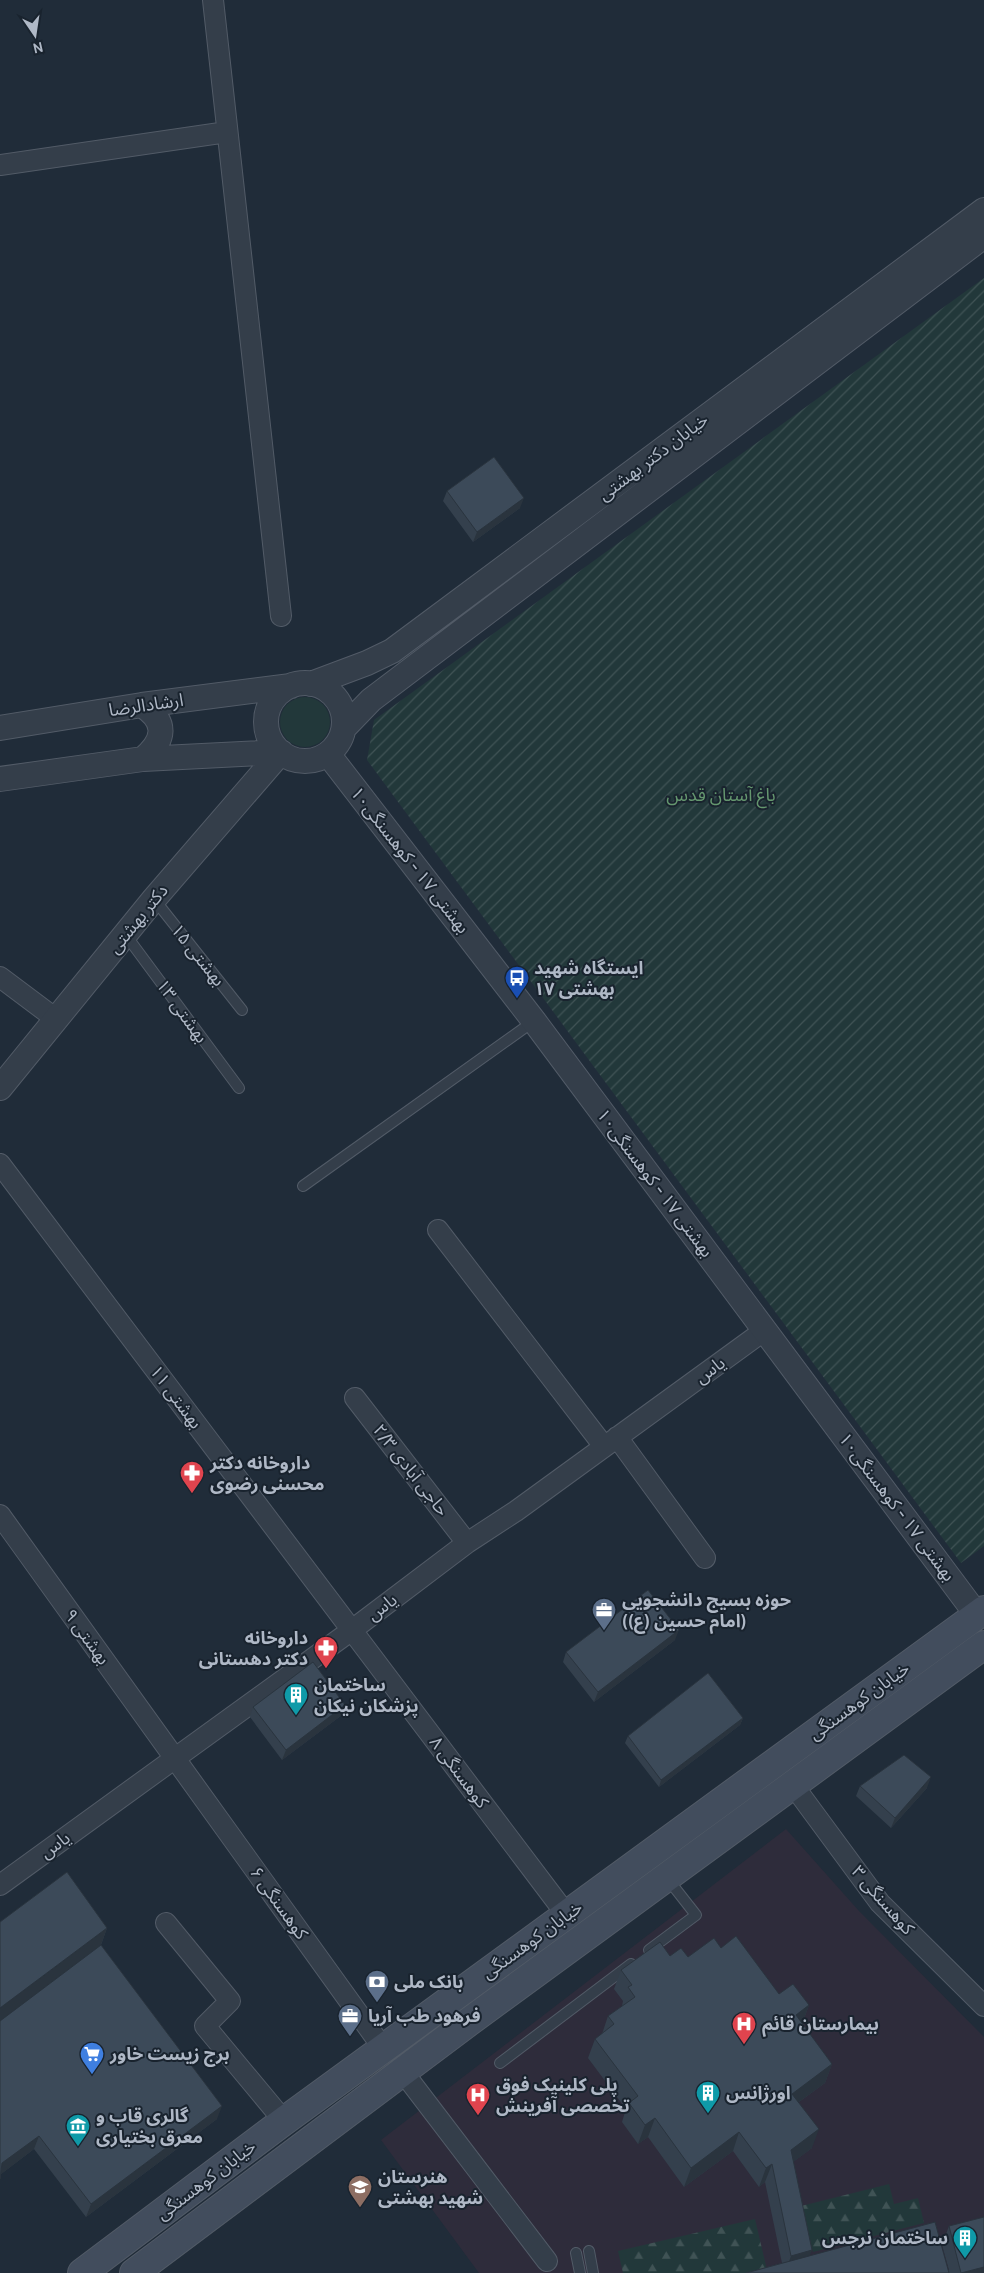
<svg xmlns="http://www.w3.org/2000/svg" width="984" height="2273" font-family="Cabin,'Noto Sans Arabic',sans-serif">
<defs>
<pattern id="forest-firs" width="22" height="20" patternUnits="userSpaceOnUse" patternTransform="scale(1.25)"><rect width="22" height="20" fill="#22383a"/><path d="M5 1l3.5 6h-7zM16 11l3.5 6h-7z" fill="#405355"/></pattern>
<pattern id="garden-furrows" width="10" height="10" patternUnits="userSpaceOnUse" patternTransform="scale(1.25)"><rect width="10" height="10" fill="#22383a"/><path d="M-1 1l2-2M0 10L10 0M9 11l2-2" fill="none" stroke="#405355"/></pattern>
</defs>
<rect width="100%" height="100%" fill="#202c39"/>
<path fill="#2e2c3b" d="M 786,1829 L 859,1911 L 984,2037 L 984,2273 L 479,2273 L 381,2140 Z"/>
<path fill="#22383a" d="M280 722a25 25 0 1 1 50 0a25 25 0 1 1-50 0Z"/>
<path fill="url(#forest-firs)" d="M 889,2184 L 894,2204 L 918,2198 L 924,2223 L 813,2252 L 801,2206 Z
M 755,2219 L 767,2270 L 754,2273 L 623,2273 L 618,2251 Z"/>
<path fill="url(#garden-furrows)" d="M 984,278 L 984,1546 L 961,1563 L 367,760 L 374,720 Z"/>
<g fill="none" stroke-linecap="round" stroke-linejoin="round">
<defs>
<path id="service" d="M 154,899 L 242,1010
M 125,934 L 239,1088
M 303,1186 L 534,1021
M 649,1950 L 696,1915 L 667,1878
M 500,2063 L 631,1964
M 589,2251 L 593,2273
M 576,2253 L 580,2273"/>
<path id="minor" d="M 213,0 L 281,616
M 0,165 L 227,132
M 0,977 L 56,1019
M 0,1164 L 566,1914
M 438,1230 L 603,1445
M 355,1398 L 467,1543
M 617,1437 L 705,1558
M 0,1515 L 383,2048
M 793,1785 L 880,1903 L 984,2006
M 0,1885 L 352,1630 L 467,1543 L 516,1511 L 765,1330
M 166,1923 L 230,2001 L 205,2026 L 284,2121
M 403,2072 L 547,2261"/>
<path id="tertiary" d="M266 722a39 39 0 1 1 78 0a39 39 0 1 1-78 0Z
M 311,684 L 367,663 L 392,651 L 984,210
M 142,705 C 168,722 165,740 143,759
M 0,728 L 142,705 L 291,686
M 344,728 L 371,700 L 984,236
M 328,754 L 534,1021 L 977,1615
M 0,779 L 143,759 L 281,752
M 0,1088 L 154,899 L 281,752"/>
<path id="secondary" d="M 82,2273 L 284,2121 L 984,1610
M 134,2273 L 470,2021 L 984,1645"/>
</defs>
<use href="#service" stroke="#525b67" stroke-width="12"/>
<use href="#minor" stroke="#525b67" stroke-width="22"/>
<use href="#tertiary" stroke="#525b67" stroke-width="26"/>
<use href="#secondary" stroke="#525b67" stroke-width="30"/>
<use href="#service" stroke="#343e4a" stroke-width="10"/>
<use href="#minor" stroke="#343e4a" stroke-width="20"/>
<use href="#tertiary" stroke="#343e4a" stroke-width="24"/>
<use href="#secondary" stroke="#424d5d" stroke-width="28"/>
</g>
<path fill="#34404d" d="M 447,491 L 520,508 L 473,542 L 443,501 Z
M 675,1640 L 594,1702 L 563,1662 L 566,1652 Z
M 345,1705 L 342,1715 L 282,1760 L 250,1717 L 253,1707 Z
M 743,1718 L 740,1725 L 659,1787 L 625,1743 L 628,1736 Z
M 860,1786 L 927,1788 L 891,1828 L 856,1796 Z
M 0,1922 L 107,1928 L 101,1945 L 217,2119 L 86,2217 L 34,2149 L 1,2174 Z
M 721,1948 L 779,1994 L 809,2005 L 802,2024 L 832,2064 L 825,2083 L 799,2102 L 812,2148 L 793,2162 L 810,2256 L 949,2270 L 942,2245 L 949,2226 L 984,2273 L 746,2273 L 782,2263 L 765,2182 L 759,2187 L 733,2151 L 684,2187 L 648,2137 L 638,2144 L 622,2122 L 626,2109 L 588,2058 L 595,2039 L 602,2034 L 608,2016 L 622,2006 L 623,2001 L 614,1989 L 621,1970 L 670,1956 L 688,1957 Z"/>
<path fill="#2a343e" d="M 524,498 L 520,508 L 473,542 L 477,532 Z
M 679,1630 L 675,1640 L 594,1702 L 598,1692 Z
M 345,1705 L 342,1715 L 282,1760 L 286,1750 Z
M 743,1718 L 740,1725 L 659,1787 L 661,1780 Z
M 931,1777 L 927,1788 L 891,1828 L 895,1818 Z
M 107,1928 L 96,1958 L 0,2030 L 0,2008 Z
M 809,2005 L 802,2024 L 796,2015 Z
M 832,2064 L 825,2083 L 785,2112 L 792,2094 Z
M 222,2106 L 217,2119 L 86,2217 L 91,2204 Z
M 655,2118 L 648,2137 L 638,2144 L 645,2125 Z
M 819,2129 L 812,2148 L 784,2169 L 791,2150 Z
M 739,2132 L 733,2151 L 684,2187 L 691,2168 Z
M 39,2136 L 34,2149 L 0,2175 L 2,2163 Z
M 772,2164 L 765,2182 L 759,2187 L 766,2168 Z
M 812,2250 L 805,2269 L 785,2273 L 791,2256 Z
M 984,2267 L 984,2273 L 961,2273 Z"/>
<path fill="#3c4a59" stroke="#2a343e" d="M 494,457 L 524,498 L 477,532 L 447,491 Z
M 648,1590 L 679,1630 L 598,1692 L 566,1652 Z
M 313,1662 L 345,1705 L 286,1750 L 253,1707 Z
M 708,1673 L 743,1718 L 661,1780 L 628,1736 Z
M 904,1755 L 931,1777 L 895,1818 L 860,1786 Z
M 67,1872 L 107,1928 L 0,2008 L 0,1922 Z
M 736,1936 L 779,1994 L 793,1984 L 809,2005 L 796,2015 L 832,2064 L 792,2094 L 819,2129 L 791,2150 L 812,2250 L 791,2256 L 772,2164 L 766,2168 L 739,2132 L 691,2168 L 655,2118 L 645,2125 L 629,2103 L 638,2096 L 595,2039 L 614,2024 L 608,2016 L 635,1997 L 628,1987 L 632,1985 L 621,1970 L 660,1942 L 670,1956 L 681,1948 L 688,1957 L 714,1938 L 721,1948 Z
M 101,1945 L 222,2106 L 91,2204 L 39,2136 L 2,2163 L 0,2179 L 0,2021 Z
M 984,2217 L 984,2267 L 961,2273 L 949,2226 Z
M 935,2222 L 949,2273 L 746,2273 Z"/>
<defs>
<symbol id="bus-pin" viewBox="-11 -11 22 30"><path d="M0 17L-7.5 6A9.5 9.5 0 1 1 7.5 6Z" fill="#1a4fb4" stroke="#19232e"/><path d="M-5-6H5V4H4V6H2V4H-2V6H-4V4H-5ZM-3.5-4V0h7V-4ZM-3.5 1.2v1.5H-2V1.2ZM2 1.2v1.5H3.5V1.2Z" fill="#fff"/></symbol>
<symbol id="pharmacy-pin" viewBox="-11 -11 22 30"><path d="M0 17L-7.5 6A9.5 9.5 0 1 1 7.5 6Z" fill="#e0444e" stroke="#19232e"/><path d="M-2-6h4v4h4v4h-4v4h-4v-4h-4v-4h4Z" fill="#fff"/></symbol>
<symbol id="office-pin" viewBox="-11 -11 22 30"><path d="M0 17L-7.5 6A9.5 9.5 0 1 1 7.5 6Z" fill="#5c6f8a" stroke="#19232e"/><path d="M-6-3h4V-5.5h4V-3h4V5H-6ZM-1-4.5V-3h2v-1.5ZM-6 0V1H6V0Z" fill="#fff"/></symbol>
<symbol id="building-pin" viewBox="-11 -11 22 30"><path d="M0 17L-7.5 6A9.5 9.5 0 1 1 7.5 6Z" fill="#0f9aa8" stroke="#19232e"/><path d="M-4-6H4V6H1V3H-1V6H-4ZM-2.5-4.3h1.7v1.8h-1.7ZM.8-4.3h1.7v1.8H.8ZM-2.5-1h1.7V.8h-1.7ZM.8-1h1.7V.8H.8Z" fill="#fff"/></symbol>
<symbol id="bank-pin" viewBox="-11 -11 22 30"><path d="M0 17L-7.5 6A9.5 9.5 0 1 1 7.5 6Z" fill="#5c6f8a" stroke="#19232e"/><path d="M-6-4H6V4H-6ZM0-2.3a2.3 2.3 0 1 0 0 4.6a2.3 2.3 0 1 0 0-4.6Z" fill="#fff"/></symbol>
<symbol id="hospital-pin" viewBox="-11 -11 22 30"><path d="M0 17L-7.5 6A9.5 9.5 0 1 1 7.5 6Z" fill="#e0444e" stroke="#19232e"/><path d="M-5-5h3v3.5h4V-5h3V5h-3V1.5h-4V5h-3Z" fill="#fff"/></symbol>
<symbol id="supermarket-pin" viewBox="-11 -11 22 30"><path d="M0 17L-7.5 6A9.5 9.5 0 1 1 7.5 6Z" fill="#3f7fe0" stroke="#19232e"/><path d="M-6-5.5h2.5l.6 2H6L4.5 2H-2.5L-4.4-4H-6ZM-1.5 3.2a1.3 1.3 0 1 0 .1 0ZM3 3.2a1.3 1.3 0 1 0 .1 0Z" fill="#fff"/></symbol>
<symbol id="museum-pin" viewBox="-11 -11 22 30"><path d="M0 17L-7.5 6A9.5 9.5 0 1 1 7.5 6Z" fill="#0f9aa8" stroke="#19232e"/><path d="M0-6L6-3V-2H-6V-3ZM-5-1h2V3h-2ZM-1-1h2V3h-2ZM3-1h2V3H3ZM-6 4H6V6H-6Z" fill="#fff"/></symbol>
<symbol id="school-pin" viewBox="-11 -11 22 30"><path d="M0 17L-7.5 6A9.5 9.5 0 1 1 7.5 6Z" fill="#8d6e63" stroke="#19232e"/><path d="M0-5L7-2L0 1L-7-2ZM-4 1L0 2.5L4 1V4Q0 6-4 4Z" fill="#fff"/></symbol>
</defs>
<g fill-rule="evenodd">
<use href="#bus-pin" x="503" y="964" width="28" height="38"/>
<use href="#pharmacy-pin" x="178" y="1459" width="28" height="38"/>
<use href="#office-pin" x="590" y="1596" width="28" height="38"/>
<use href="#pharmacy-pin" x="312" y="1634" width="28" height="38"/>
<use href="#building-pin" x="282" y="1681" width="28" height="38"/>
<use href="#bank-pin" x="363" y="1968" width="28" height="38"/>
<use href="#office-pin" x="336" y="2002" width="28" height="38"/>
<use href="#hospital-pin" x="730" y="2010" width="28" height="38"/>
<use href="#supermarket-pin" x="78" y="2040" width="28" height="38"/>
<use href="#building-pin" x="694" y="2079" width="28" height="38"/>
<use href="#hospital-pin" x="464" y="2081" width="28" height="38"/>
<use href="#museum-pin" x="64" y="2112" width="28" height="38"/>
<use href="#school-pin" x="346" y="2173" width="28" height="38"/>
<use href="#building-pin" x="951" y="2224" width="28" height="38"/>
</g>
<g text-anchor="middle" dominant-baseline="central" stroke-width="4" stroke-linejoin="round" paint-order="stroke">
<g font-size="18" fill="#afb8c6" stroke="#19232e">
<text transform="translate(653 457) rotate(-37)">خیابان دکتر بهشتی</text>
<text transform="translate(146 705) rotate(-8)">ارشادالرضا</text>
<text transform="translate(410 860) rotate(52)">بهشتی ۱۷ - کوهسنگی۱۰</text>
<text transform="translate(138 919) rotate(-51)">دکتر بهشتی</text>
<text transform="translate(198 955) rotate(51)">بهشتی ۱۵</text>
<text transform="translate(182 1011) rotate(54)">بهشتی ۱۳</text>
<text transform="translate(655 1183) rotate(53)">بهشتی ۱۷ - کوهسنگی۱۰</text>
<text transform="translate(710 1370) rotate(-36)">یاس</text>
<text transform="translate(176 1397) rotate(53)">بهشتی ۱۱</text>
<text transform="translate(411 1470) rotate(52)">حاجی آبادی ۲/۳</text>
<text transform="translate(897 1507) rotate(53)">بهشتی ۱۷ - کوهسنگی۱۰</text>
<text transform="translate(382 1607) rotate(-37)">یاس</text>
<text transform="translate(87 1637) rotate(54)">بهشتی ۹</text>
<text transform="translate(859 1701) rotate(-36)">خیابان کوهسنگی</text>
<text transform="translate(459 1772) rotate(53)">کوهسنگی ۸</text>
<text transform="translate(55 1845) rotate(-36)">یاس</text>
<text transform="translate(883 1900) rotate(49)">کوهسنگی ۳</text>
<text transform="translate(279 1903) rotate(54)">کوهسنگی ۶</text>
<text transform="translate(532 1940) rotate(-36)">خیابان کوهسنگی</text>
<text transform="translate(206 2180) rotate(-37)">خیابان کوهسنگی</text>
</g>
<g font-size="18" fill="#65976f" stroke="#19232e">
<text x="721" y="795">باغ آستان قدس</text>
</g>
<g font-size="18" font-weight="bold" fill="#afb8c6" stroke="#19232e" text-anchor="start">
<text x="534" y="968">ایستگاه شهید<tspan x="534" dy="21">بهشتی ۱۷</tspan></text>
<text x="210" y="1463">داروخانه دکتر<tspan x="210" dy="21">محسنی رضوی</tspan></text>
<text x="622" y="1600">حوزه بسیج دانشجویی<tspan x="622" dy="21">(امام حسین (ع))</tspan></text>
<text x="308" y="1638" text-anchor="end">داروخانه<tspan x="308" dy="21">دکتر دهستانی</tspan></text>
<text x="314" y="1685">ساختمان<tspan x="314" dy="21">پزشکان نیکان</tspan></text>
<text x="394" y="1982">بانک ملی</text>
<text x="368" y="2016">فرهود طب آریا</text>
<text x="762" y="2024">بیمارستان قائم</text>
<text x="110" y="2054">برج زیست خاور</text>
<text x="496" y="2085">پلی کلینیک فوق<tspan x="496" dy="21">تخصصی آفرینش</tspan></text>
<text x="726" y="2093">اورژانس</text>
<text x="96" y="2116">گالری قاب و<tspan x="96" dy="21">معرق بختیاری</tspan></text>
<text x="378" y="2177">هنرستان<tspan x="378" dy="21">شهید بهشتی</tspan></text>
<text x="948" y="2238" text-anchor="end">ساختمان نرجس</text>
</g>
</g>
<g transform="translate(35 35) rotate(167)" stroke="#19232e" stroke-width="4" paint-order="stroke">
<path d="M0-4L9 19L0 12L-9 19Z" fill="#afb8c6"/>
<text y="-8" font-size="14" font-weight="bold" text-anchor="middle" fill="#afb8c6">N</text>
</g>
</svg>
